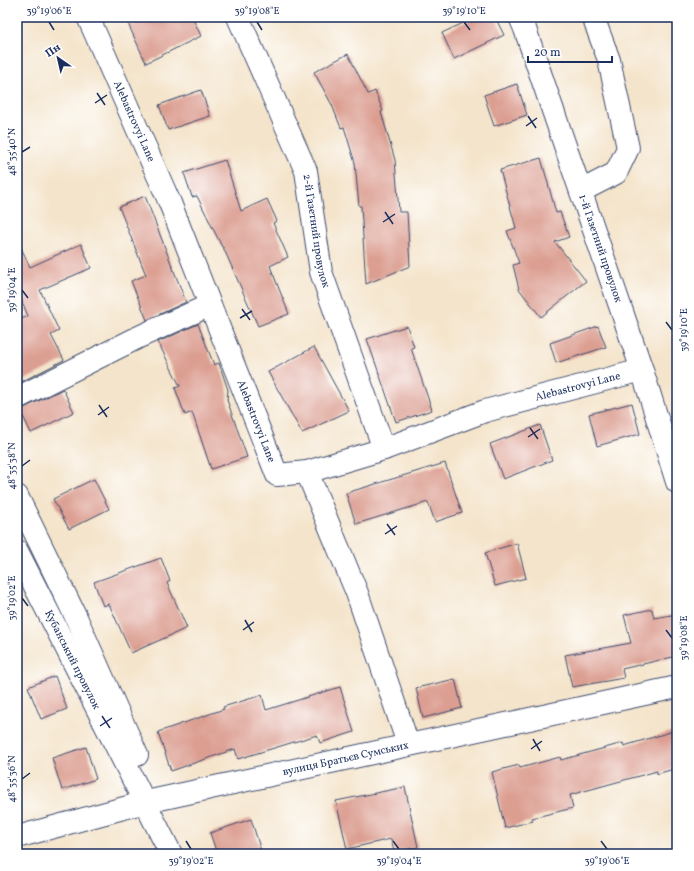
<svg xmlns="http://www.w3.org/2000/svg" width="694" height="871" font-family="Vollkorn,serif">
<rect width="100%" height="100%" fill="#fff"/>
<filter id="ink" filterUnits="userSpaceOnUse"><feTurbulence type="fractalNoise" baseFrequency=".025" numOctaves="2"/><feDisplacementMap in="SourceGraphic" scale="8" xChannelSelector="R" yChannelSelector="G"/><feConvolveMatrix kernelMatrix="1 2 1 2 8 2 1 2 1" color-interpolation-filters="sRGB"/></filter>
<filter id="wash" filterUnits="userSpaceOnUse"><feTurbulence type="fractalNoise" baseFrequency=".012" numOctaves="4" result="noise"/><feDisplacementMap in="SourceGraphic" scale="16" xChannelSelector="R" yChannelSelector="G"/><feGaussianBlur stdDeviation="0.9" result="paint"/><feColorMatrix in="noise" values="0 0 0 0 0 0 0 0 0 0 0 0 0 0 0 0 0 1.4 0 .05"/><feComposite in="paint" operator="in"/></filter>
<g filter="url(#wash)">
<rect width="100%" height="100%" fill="#f4e4cb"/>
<g id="blocks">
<path fill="#dc9e91" d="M 125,17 L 192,17 L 201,36 L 146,63 Z
M 476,17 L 495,17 L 504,35 L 454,59 L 442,33 Z
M 348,54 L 368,94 L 375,91 L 383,111 L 381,112 L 395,160 L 399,212 L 407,212 L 410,266 L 366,284 L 361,206 L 359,206 L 355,163 L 344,127 L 341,128 L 332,105 L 314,72 Z
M 517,84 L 527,115 L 494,126 L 484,95 Z
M 201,90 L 210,116 L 168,130 L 159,105 Z
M 541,158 L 556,213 L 560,212 L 569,237 L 555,242 L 586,281 L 541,317 L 519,289 L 513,265 L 519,263 L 507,231 L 516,228 L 500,170 Z
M 225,160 L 241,211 L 267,199 L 277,221 L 273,223 L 288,257 L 270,266 L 289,314 L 258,326 L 223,247 L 222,247 L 197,196 L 192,197 L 184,173 Z
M 145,196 L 186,302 L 147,320 L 131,281 L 146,275 L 119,207 Z
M 17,239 L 30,267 L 81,244 L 91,268 L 40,290 L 59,331 L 51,335 L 64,360 L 19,383 L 17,378 L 17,321 L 28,316 L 21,299 L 17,301 Z
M 198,324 L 214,365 L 219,363 L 228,390 L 227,400 L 247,457 L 211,469 L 192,412 L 185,415 L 175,388 L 180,386 L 158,342 Z
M 407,326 L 414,347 L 411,348 L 432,410 L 396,422 L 367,339 Z
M 598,326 L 606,347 L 556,363 L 550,343 Z
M 314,347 L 349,411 L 302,433 L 268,372 Z
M 63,389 L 74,412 L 31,433 L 20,410 Z
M 632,403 L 640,434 L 597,446 L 589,414 Z
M 540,425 L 552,460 L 503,479 L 490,444 Z
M 445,463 L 462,513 L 435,522 L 428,502 L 356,524 L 346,493 Z
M 94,479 L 109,509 L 69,529 L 53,499 Z
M 517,543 L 526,578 L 495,586 L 485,553 Z
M 161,558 L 170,581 L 167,583 L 187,628 L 131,653 L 109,604 L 103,606 L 94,582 Z
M 652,609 L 654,618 L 677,614 L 677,656 L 622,669 L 624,678 L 572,687 L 565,655 L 631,643 L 624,615 Z
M 55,676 L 67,709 L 41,719 L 28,687 Z
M 455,679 L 462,708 L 423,718 L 416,688 Z
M 340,687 L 354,732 L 320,743 L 317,735 L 238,759 L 235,749 L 171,771 L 158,732 L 224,709 L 223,707 L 262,695 L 266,710 Z
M 677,730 L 677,768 L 657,774 L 657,771 L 570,795 L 573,808 L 532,818 L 533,821 L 505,828 L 492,772 L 519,765 L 520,768 L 560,757 L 561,760 L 623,743 L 624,746 Z
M 86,747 L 96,779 L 62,790 L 52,758 Z
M 405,787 L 418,847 L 394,852 L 391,839 L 347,849 L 336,801 Z
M 251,819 L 262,854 L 217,854 L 210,833 Z"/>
</g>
</g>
<g filter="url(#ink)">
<use href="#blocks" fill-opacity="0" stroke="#3c4a6e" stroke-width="1"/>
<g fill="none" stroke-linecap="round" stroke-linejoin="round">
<defs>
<g id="minor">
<path id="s1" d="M 88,17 L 170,203 L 277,475 L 307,472 L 384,449 L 485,411 L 642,370"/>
<path id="s2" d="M 238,17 L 306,171 L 321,272 L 384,449"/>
<path id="s3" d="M 520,17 L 525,29 L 642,370 L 677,482"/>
<path d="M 581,191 L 616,173 L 628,148 L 609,60 L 593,17"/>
<path d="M 17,398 L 141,336 L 210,305"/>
<path d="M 307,472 L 357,593 L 408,744"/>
<path d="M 17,496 L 75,615 L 137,755"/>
<path id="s4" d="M 17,551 L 171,854"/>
<path id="s5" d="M 17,837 L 146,802 L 677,687"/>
</g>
</defs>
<use href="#minor" stroke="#3c4a6e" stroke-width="24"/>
<use href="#minor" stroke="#fff" stroke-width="22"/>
</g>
</g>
<path fill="none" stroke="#1b2f5e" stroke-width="1.5" d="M 49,22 L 54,30M 257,22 L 262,30M 464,22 L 470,30M 97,93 L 105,105M 95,103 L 107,95M 528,116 L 536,128M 526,126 L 537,118M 22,152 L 30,147M 385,212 L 393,224M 383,222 L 395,214M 22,290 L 28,298M 242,309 L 250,320M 240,318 L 252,311M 666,322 L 672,330M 99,405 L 107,417M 98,415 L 109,407M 530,428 L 538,439M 528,437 L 540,429M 22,466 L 30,460M 387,524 L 395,535M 385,534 L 397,526M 22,598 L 28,606M 245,620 L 252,632M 243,630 L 254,622M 666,630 L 672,638M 102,716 L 110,728M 100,726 L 112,718M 533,739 L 540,751M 531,749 L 542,741M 22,779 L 30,773M 186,841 L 191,849M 393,841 L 399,849M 601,841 L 607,849"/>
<g text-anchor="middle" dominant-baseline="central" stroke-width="3" stroke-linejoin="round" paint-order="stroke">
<g font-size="11" fill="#1b2f5e" stroke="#fff">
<text stroke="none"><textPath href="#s1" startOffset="114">Alebastrovyi Lane</textPath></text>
<text stroke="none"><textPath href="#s2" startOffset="229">2-й Газетний провулок</textPath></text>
<text stroke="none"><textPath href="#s3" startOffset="245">1-й Газетний провулок</textPath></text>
<text stroke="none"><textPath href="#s1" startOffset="810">Alebastrovyi Lane</textPath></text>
<text stroke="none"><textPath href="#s1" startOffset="438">Alebastrovyi Lane</textPath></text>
<text stroke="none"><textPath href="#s4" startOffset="122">Кубанський провулок</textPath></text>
<text stroke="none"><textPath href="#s5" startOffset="338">вулиця Братьєв Сумських</textPath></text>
</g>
</g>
<rect width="694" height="871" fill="none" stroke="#fff" stroke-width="44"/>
<g transform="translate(58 58) rotate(326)" stroke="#ffffff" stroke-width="3" paint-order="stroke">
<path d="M0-3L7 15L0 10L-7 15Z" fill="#1b2f5e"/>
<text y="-6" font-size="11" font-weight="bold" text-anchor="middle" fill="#1b2f5e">Пн</text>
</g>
<path d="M528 56v6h84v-6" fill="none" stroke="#1b2f5e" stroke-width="2"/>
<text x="534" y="56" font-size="12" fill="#1b2f5e" stroke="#ffffff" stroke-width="3" paint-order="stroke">20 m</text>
<rect x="22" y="22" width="650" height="827" fill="none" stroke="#1b2f5e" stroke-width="1.5"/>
<g font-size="10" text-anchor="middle" fill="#1b2f5e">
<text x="49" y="14">39°19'06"E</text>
<text x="257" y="14">39°19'08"E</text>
<text x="464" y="14">39°19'10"E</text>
<text transform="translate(11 152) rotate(-90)" y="4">48°35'40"N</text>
<text transform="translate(11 290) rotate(-90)" y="4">39°19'04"E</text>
<text transform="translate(683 330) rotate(-90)" y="4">39°19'10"E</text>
<text transform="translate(11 466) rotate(-90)" y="4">48°35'38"N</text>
<text transform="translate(11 598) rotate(-90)" y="4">39°19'02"E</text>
<text transform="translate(683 638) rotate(-90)" y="4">39°19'08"E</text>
<text transform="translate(11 779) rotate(-90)" y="4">48°35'36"N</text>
<text x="191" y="864">39°19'02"E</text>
<text x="399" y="864">39°19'04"E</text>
<text x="607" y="864">39°19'06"E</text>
</g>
</svg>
